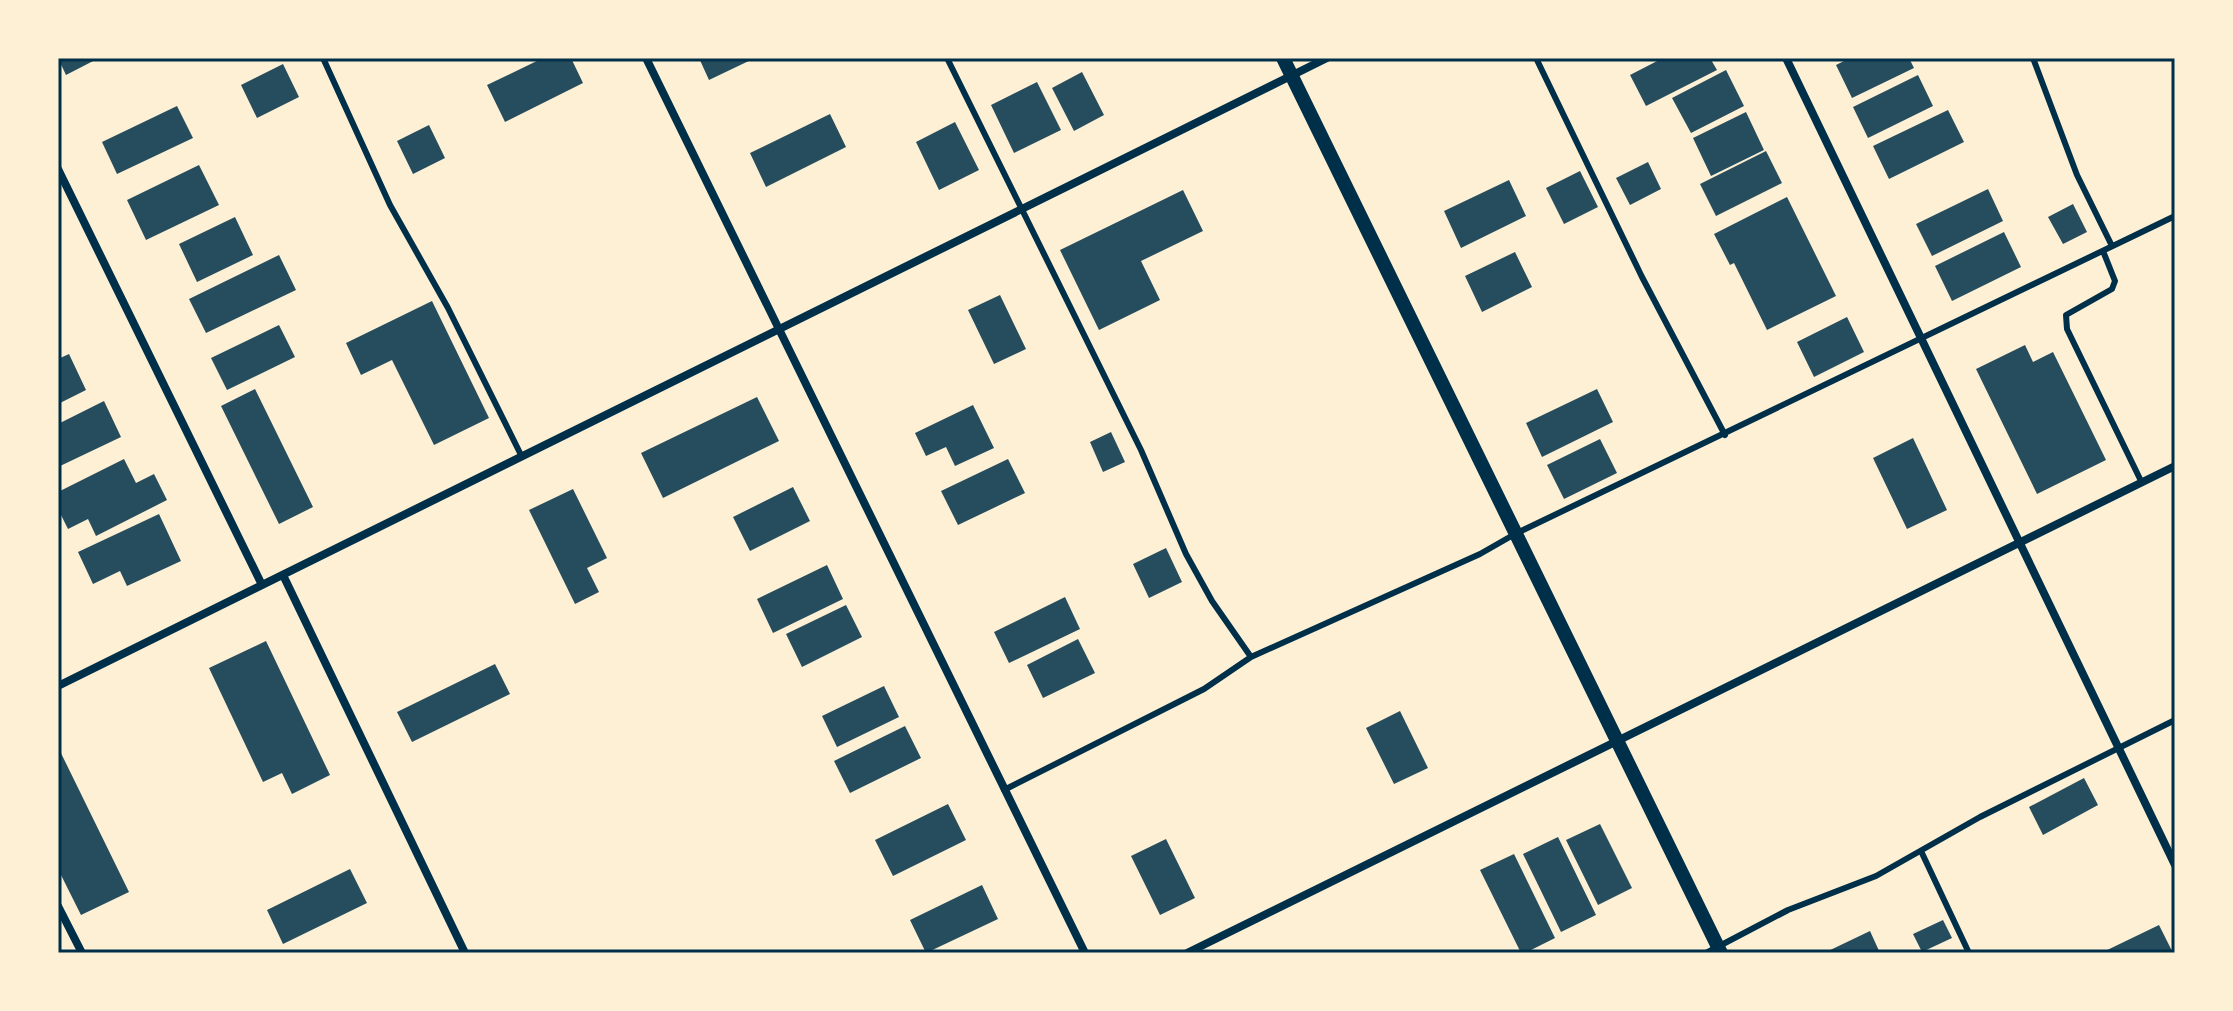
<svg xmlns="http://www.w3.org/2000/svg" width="2233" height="1011" font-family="'Space Grotesk',sans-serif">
<rect width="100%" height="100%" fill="#fdf0d5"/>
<path fill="#264d5e" d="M 58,58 L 99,58 L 66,75 Z
M 543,58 L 571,58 L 583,83 L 505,122 L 487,85 Z
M 699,58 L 755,58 L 709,80 Z
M 1663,58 L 1710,58 L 1717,70 L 1646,106 L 1630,75 Z
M 1850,58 L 1909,58 L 1914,68 L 1852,98 L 1836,65 Z
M 283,64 L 299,97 L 257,118 L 241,85 Z
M 1726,70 L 1744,106 L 1691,133 L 1672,98 Z
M 1082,72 L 1104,115 L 1074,131 L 1052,88 Z
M 1918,75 L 1933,106 L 1868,138 L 1853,107 Z
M 1037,82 L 1061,130 L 1014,153 L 991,105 Z
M 177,106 L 193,138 L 117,174 L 102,142 Z
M 1948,110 L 1964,142 L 1889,179 L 1873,146 Z
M 1746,112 L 1764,150 L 1711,176 L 1693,138 Z
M 830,114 L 846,147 L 766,187 L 750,153 Z
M 955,122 L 979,170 L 939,190 L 916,142 Z
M 429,125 L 445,158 L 413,174 L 397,141 Z
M 1766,151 L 1782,183 L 1716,216 L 1700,184 Z
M 1648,162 L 1661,189 L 1630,205 L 1616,178 Z
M 199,165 L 219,205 L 146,240 L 127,200 Z
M 1580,171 L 1598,207 L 1564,224 L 1546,188 Z
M 1509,180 L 1526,216 L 1461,248 L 1444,211 Z
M 1988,189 L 2003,221 L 1932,256 L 1916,224 Z
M 1183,190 L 1203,231 L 1141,261 L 1160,300 L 1099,330 L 1060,250 Z
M 1787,197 L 1836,296 L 1767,330 L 1734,263 L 1730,265 L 1714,234 Z
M 2073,204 L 2087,232 L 2063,244 L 2048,217 Z
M 235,217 L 253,255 L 197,282 L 179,244 Z
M 2004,232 L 2021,267 L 1952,301 L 1935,266 Z
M 1515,252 L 1532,287 L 1482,312 L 1465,276 Z
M 279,255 L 296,290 L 206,333 L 189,299 Z
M 1000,295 L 1026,349 L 994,364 L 968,310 Z
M 432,301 L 489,418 L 434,445 L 392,360 L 361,375 L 346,343 Z
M 1847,317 L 1864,352 L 1814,377 L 1797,342 Z
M 279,325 L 295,357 L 227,390 L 211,358 Z
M 2025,345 L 2033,362 L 2053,352 L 2106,460 L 2037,494 L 1976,369 Z
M 69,354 L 86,390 L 58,404 L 58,359 Z
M 255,389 L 313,507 L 279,524 L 221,406 Z
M 1597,389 L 1613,422 L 1542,457 L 1526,423 Z
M 757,397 L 779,441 L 663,498 L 641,453 Z
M 104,401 L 121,437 L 58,467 L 58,424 Z
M 973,405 L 994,448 L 955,466 L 946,447 L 926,456 L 915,433 Z
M 1111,432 L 1125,462 L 1103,472 L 1090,442 Z
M 1913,438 L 1947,510 L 1907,529 L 1873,458 Z
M 1600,439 L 1617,473 L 1564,499 L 1547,465 Z
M 124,459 L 136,483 L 154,474 L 167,500 L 96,536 L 88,519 L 68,529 L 58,509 L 58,492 Z
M 1008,459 L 1025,493 L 958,525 L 941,491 Z
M 793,487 L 810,521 L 750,551 L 733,517 Z
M 573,489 L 607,558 L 587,568 L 599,592 L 575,604 L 529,510 Z
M 159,514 L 181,561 L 127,586 L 120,571 L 93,584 L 78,552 Z
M 1166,548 L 1182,582 L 1149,598 L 1133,564 Z
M 827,565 L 843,599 L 773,633 L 757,599 Z
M 1065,597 L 1080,629 L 1009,663 L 994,632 Z
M 846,605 L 862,637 L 802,667 L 786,634 Z
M 1078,639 L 1095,673 L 1043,698 L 1027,665 Z
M 266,641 L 330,775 L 292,794 L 282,773 L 263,782 L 209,668 Z
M 495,664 L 510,694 L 412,742 L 397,712 Z
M 884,686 L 899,717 L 837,747 L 822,716 Z
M 1400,711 L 1428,768 L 1394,784 L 1366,728 Z
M 905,726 L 921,758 L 850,793 L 834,761 Z
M 58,747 L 129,892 L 81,915 L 58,869 Z
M 2084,778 L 2098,805 L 2043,835 L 2029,807 Z
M 948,804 L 966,840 L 893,876 L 875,840 Z
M 1600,824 L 1632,888 L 1598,905 L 1566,840 Z
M 1558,837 L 1596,915 L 1561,932 L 1523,854 Z
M 1166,839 L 1195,898 L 1160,915 L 1131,856 Z
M 1514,854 L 1555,938 L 1525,953 L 1521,953 L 1480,870 Z
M 350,869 L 367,903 L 283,944 L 267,910 Z
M 982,885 L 998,919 L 926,953 L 910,920 Z
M 1943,920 L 1952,938 L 1922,952 L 1913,934 Z
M 2159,925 L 2173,953 L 2101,953 Z
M 1870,931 L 1880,953 L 1824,953 Z"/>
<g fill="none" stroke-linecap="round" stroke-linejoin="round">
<path stroke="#003049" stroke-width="6" d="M 323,58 L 390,205 L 448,308 L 522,457
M 947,58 L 1141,450 L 1186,554 L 1212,601 L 1251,657
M 1536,58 L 1642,277 L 1725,435
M 2033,58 L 2077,175 L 2112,246
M 2103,251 L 2115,281 L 2112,289 L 2066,315 L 2067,329 L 2142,483
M 1004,790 L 1204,689 L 1251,657 L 1480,554 L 1515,534 L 2175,216
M 1921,851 L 1969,953
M 1706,953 L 1788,910 L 1876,876 L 1980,817 L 2175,720"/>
<path stroke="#003049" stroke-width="8" d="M 646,58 L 1085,953
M 1786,58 L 2175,865
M 58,169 L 262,585
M 283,575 L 465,953
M 58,686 L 1327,58
M 58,906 L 82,953
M 1187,953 L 2175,466"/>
<path stroke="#003049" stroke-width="14" d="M 1283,58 L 1721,953"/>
</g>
<rect width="2233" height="1011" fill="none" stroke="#fdf0d5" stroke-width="120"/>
<rect x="60" y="60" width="2113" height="891" fill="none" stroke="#003049" stroke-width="3"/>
</svg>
